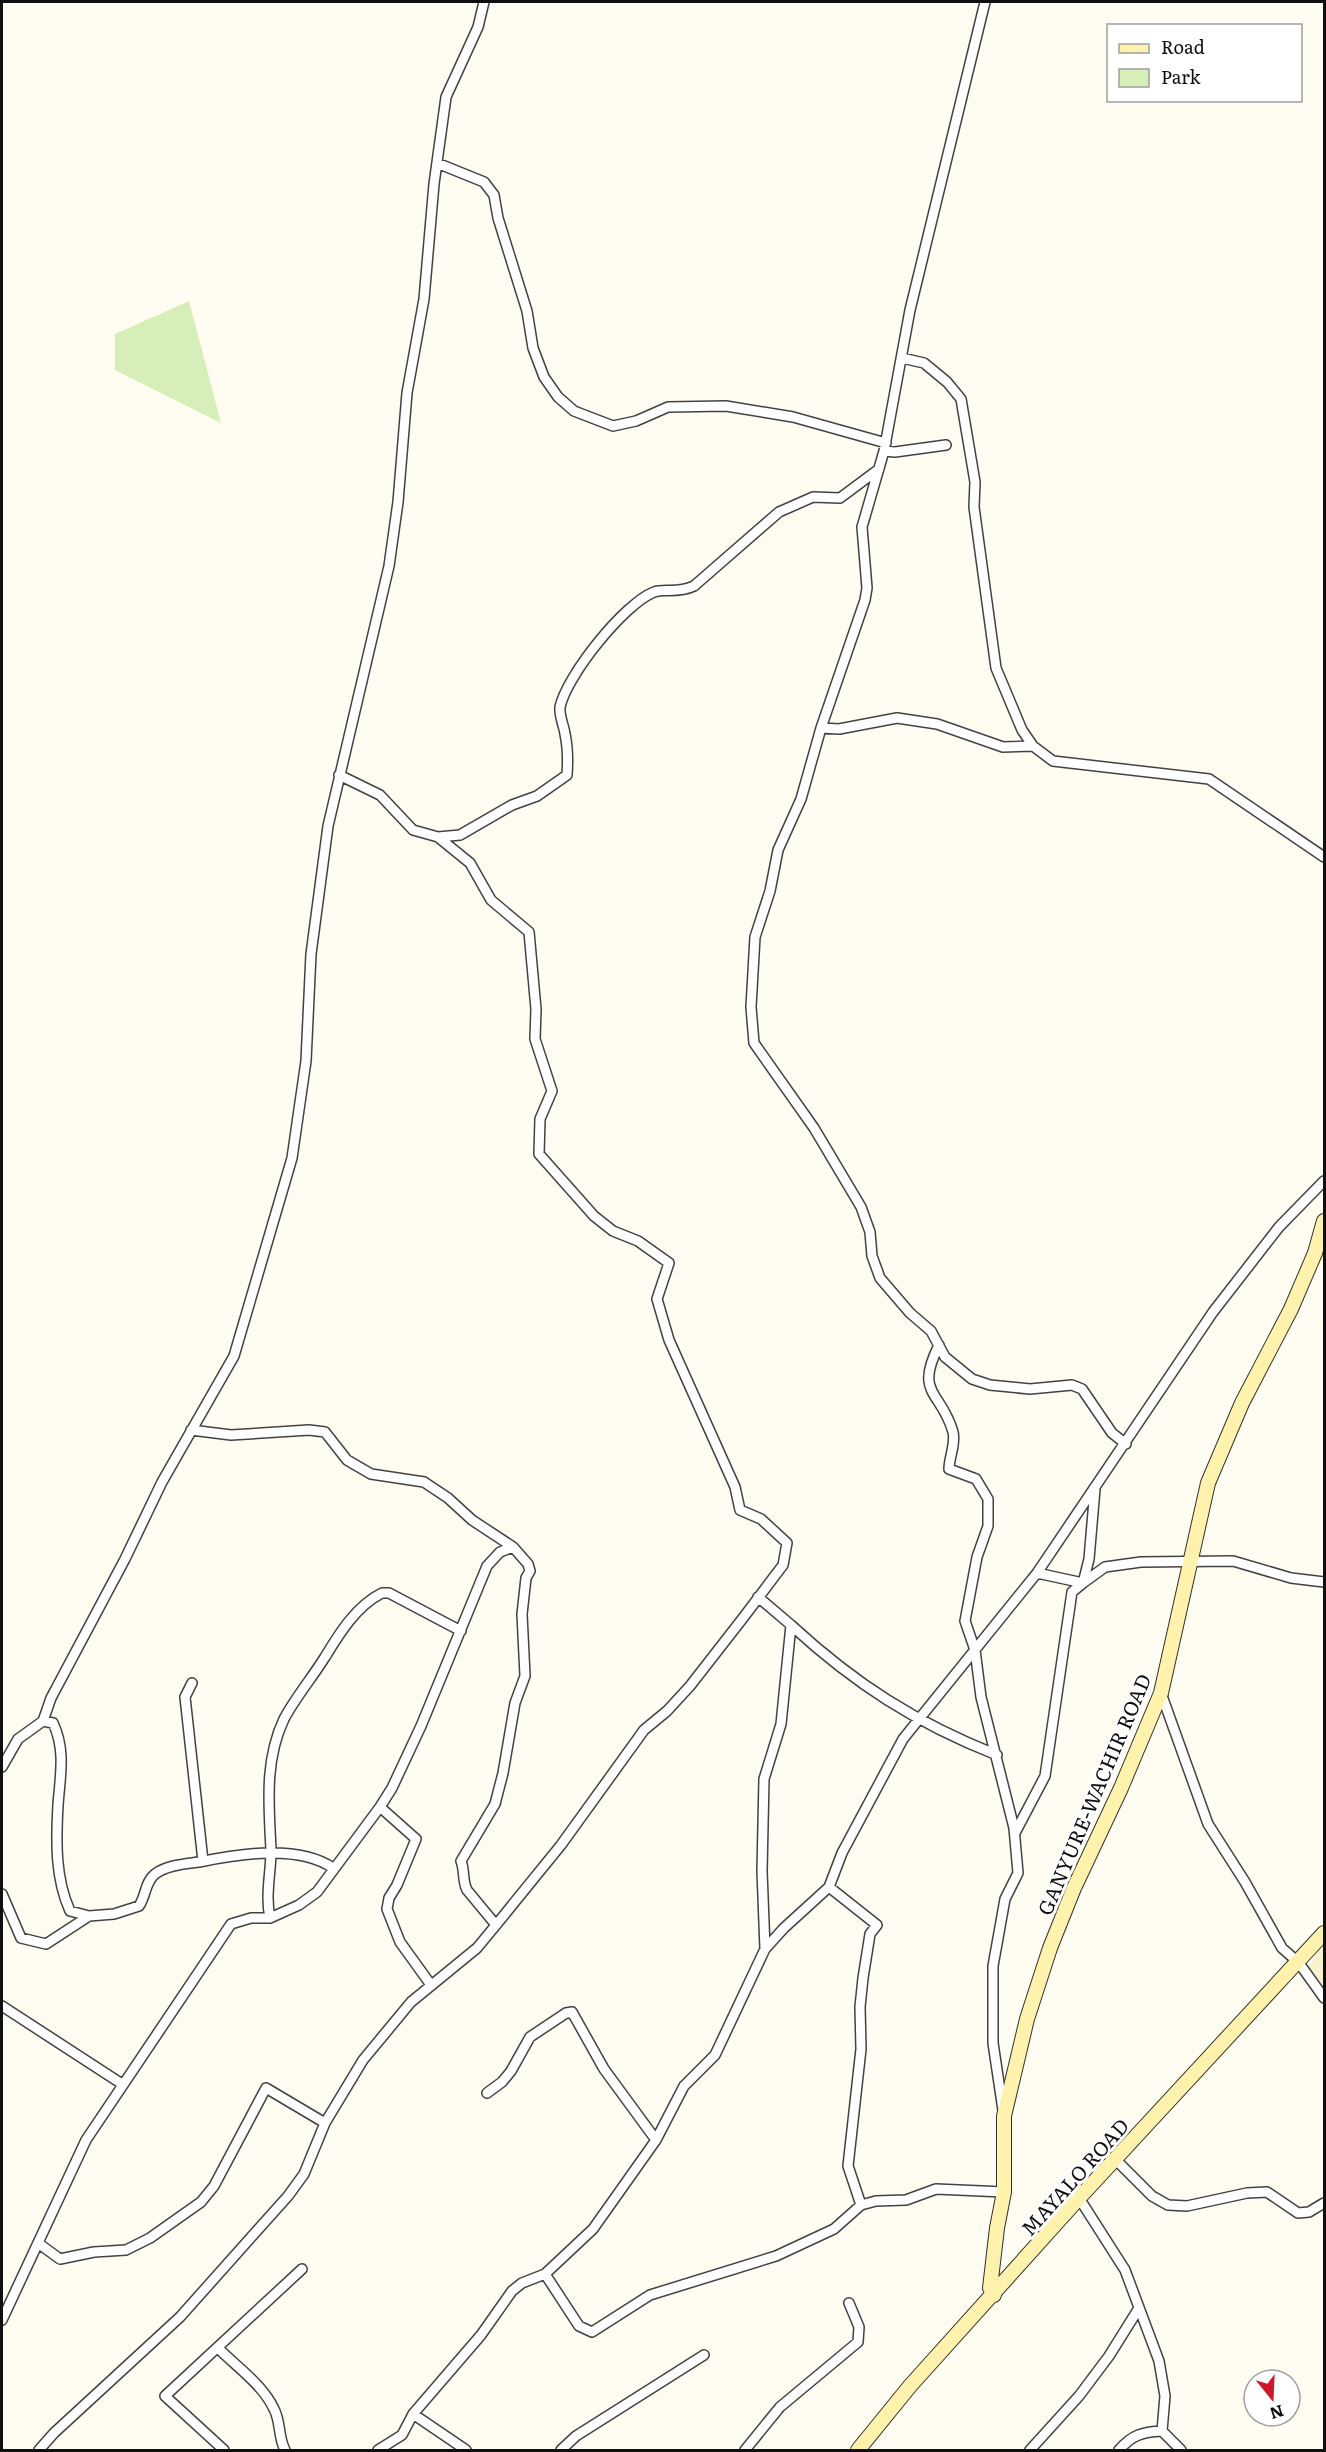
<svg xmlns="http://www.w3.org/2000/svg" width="1326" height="2452" font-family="Literata,serif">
<rect width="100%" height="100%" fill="#fffcf1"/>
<path fill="#f8f3ce" d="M 1324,1942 L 1324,1992 L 1308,1968 Z"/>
<path fill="#d6eeb7" d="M 189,301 L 221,423 L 115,370 L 115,334 Z"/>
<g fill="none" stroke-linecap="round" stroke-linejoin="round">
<defs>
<path id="street" d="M 985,2 L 910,310 L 884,451 L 862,527 L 867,588 L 865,600 L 821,728 L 801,799 L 778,850 L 770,891 L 755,937 L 751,1007 L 754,1043 L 814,1128 L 861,1207 L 870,1232 L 872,1256 L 880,1278 L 910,1313 L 931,1331 L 945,1357 L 972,1379 L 990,1385 L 1030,1389 L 1072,1385 L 1082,1389 L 1112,1433 L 1126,1444
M 437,163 L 484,182 L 494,195 L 498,218 L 527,311 L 533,348 L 544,377 L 558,397 L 574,411 L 613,426 L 636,421 L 668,407 L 726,406 L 793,417 L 886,443
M 902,358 L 924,363 L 947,382 L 961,399 L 975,482 L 974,507 L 996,668 L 1022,730 L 1033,746
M 884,451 L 895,452 L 946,445
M 821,728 L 839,729 L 897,718 L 937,724 L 1003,747 L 1033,746 L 1053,761 L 1209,779 L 1324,857
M 438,837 L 460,835 L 512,805 L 537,796 L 567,775 C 568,761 568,748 565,734 C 564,726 559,716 560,707 C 567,675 624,604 654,592 C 664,588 677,594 694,586 L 779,512 L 813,497 L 840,498 L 879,469
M 939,1345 C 914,1395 941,1390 953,1432 C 956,1444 949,1457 949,1469 L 976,1479 L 988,1499 L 988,1526 L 977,1557 L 965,1621 L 975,1650 L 981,1697 L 1014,1828 L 1018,1873 L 1005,1899 L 993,1966 L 993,2043 L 1003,2110
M 191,1430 L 231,1435 L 309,1430 L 325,1432 L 347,1460 L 371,1474 L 424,1482 L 448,1498 L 472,1520 L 513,1547 L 528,1564 L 530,1571 L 526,1578 L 522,1614 L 525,1676 L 515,1703 L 503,1773 L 495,1804 L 461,1861 C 465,1871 462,1880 467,1890 L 496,1925
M 1037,1573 L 1083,1583 L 1105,1567 L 1141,1562 L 1233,1561 L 1291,1578 L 1324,1582
M 758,1597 L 791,1625 L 781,1724 L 764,1779 L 762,1871 L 765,1949
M 791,1625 C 855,1684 916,1723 997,1755
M 192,1683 L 185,1697 L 203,1861
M 1161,1693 L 1208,1824 L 1245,1882 L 1282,1948 L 1299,1963 L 1324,1998
M 43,1721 L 53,1723 C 66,1750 60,1777 58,1805 C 56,1841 55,1878 70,1911 L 89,1916
M 2,1767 L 18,1739 L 43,1721 L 51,1698 L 125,1559 L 162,1482 L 234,1356 L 292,1158 L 306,1061 L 311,954 L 328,826 L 389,566 L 398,502 L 407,393 L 424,299 L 434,184 L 446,97 L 478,27 L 484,2
M 380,1807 L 416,1839 L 397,1885 L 389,1898 L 387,1909 L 400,1942 L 431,1985
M 1015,1833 L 1045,1776 L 1072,1592 L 1083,1583 L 1089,1559 L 1095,1489
M 829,1887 L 877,1925 L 870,1934 L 863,1978 L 860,2007 L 861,2049 L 848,2166 L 861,2205
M 2,1894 L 21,1938 L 46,1944 L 89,1916 L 114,1914 L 139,1906 C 146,1896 145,1882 155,1874 C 167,1865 185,1864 199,1862 C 239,1854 298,1844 333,1868
M 270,1918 C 265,1895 271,1873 271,1850 C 269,1806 264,1761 284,1719 C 295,1698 312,1678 325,1657 C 339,1634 356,1606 382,1593 L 389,1593 L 461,1631
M 2,2006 L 122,2084
M 487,2093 L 502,2082 L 511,2071 L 530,2037 L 566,2013 L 572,2012 L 604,2069 L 656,2140
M 1115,2159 L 1152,2196 L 1168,2205 L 1187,2206 L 1247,2193 L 1267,2192 L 1298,2213 L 1309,2212 L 1324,2203
M 1079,2198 L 1125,2270 L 1159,2361 L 1165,2396 L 1162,2431
M 38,2243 L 60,2259 L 94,2252 L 126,2250 L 150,2238 L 201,2202 L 214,2186 L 266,2088 L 325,2123
M 545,2274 L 579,2326 L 592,2332 L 650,2295 L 776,2256 L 834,2229 L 861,2205 L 876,2201 L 906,2200 L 936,2189 L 1004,2192
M 2,2320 L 86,2140 L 231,1924 L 251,1918 L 270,1918 L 299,1905 L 317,1892 L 380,1807 L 392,1788 L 421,1726 L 487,1566 L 500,1552 L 513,1547
M 219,2349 C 237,2367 263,2385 274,2409 C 281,2422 278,2437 285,2450
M 413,2414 L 466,2450
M 39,2450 L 54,2433 L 180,2317 L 288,2196 L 304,2174 L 325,2123 L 363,2060 L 411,2002 L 477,1948 L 496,1925 L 561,1845 L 644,1730 L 667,1711 L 690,1686 L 743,1618 L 783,1565 L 787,1543 L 761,1519 L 740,1510 L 735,1487 L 669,1340 L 657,1299 L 669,1263 L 638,1241 L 613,1231 L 594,1216 L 539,1154 L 540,1119 L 552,1091 L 535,1039 L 536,1009 L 529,932 L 491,900 L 470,863 L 438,837 L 413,830 L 380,795 L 339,775
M 224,2450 L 165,2396 L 302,2269
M 378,2450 L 402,2435 L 413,2414 L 481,2335 L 512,2291 L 522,2283 L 545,2274 L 593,2229 L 656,2140 L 684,2086 L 715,2055 L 765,1949 L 784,1928 L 829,1887 L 842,1853 L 903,1739 L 1037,1573 L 1213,1312 L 1279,1227 L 1324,1181
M 561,2450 L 576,2436 L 704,2355
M 745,2450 L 780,2407 L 858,2342 L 859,2327 L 849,2303
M 1030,2450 L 1079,2396 L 1109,2356 L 1139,2308
M 1119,2450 C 1132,2435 1142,2432 1162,2431 L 1181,2450"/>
<path id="secondary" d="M 994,2295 L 990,2288 L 997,2228 L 1004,2192 L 1004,2116 L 1027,2019 L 1050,1948 L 1074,1888 L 1121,1788 L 1161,1693 L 1208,1483 L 1242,1403 L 1291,1309 L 1315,1253 L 1324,1221
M 858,2450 L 910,2386 L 1079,2198 L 1324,1933"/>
</defs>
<use href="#street" stroke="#424242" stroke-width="12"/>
<use href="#secondary" stroke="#313131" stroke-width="16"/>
<use href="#street" stroke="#fff" stroke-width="9"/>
<use href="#secondary" stroke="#fff2ac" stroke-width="14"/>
</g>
<g text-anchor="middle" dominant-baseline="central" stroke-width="6" stroke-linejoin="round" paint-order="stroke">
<g font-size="20" fill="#0f0f0f" stroke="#fff">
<text transform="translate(1093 1794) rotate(-67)">GANYURE-WACHIR ROAD</text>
<text transform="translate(1074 2176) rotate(-48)">MAYALO ROAD</text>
</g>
</g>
<rect width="1326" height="2452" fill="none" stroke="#0f0f0f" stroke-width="6"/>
<rect x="1107" y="24" width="195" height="78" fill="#ffffff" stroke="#9f9f9f" stroke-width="1.5"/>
<rect x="1119" y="44" width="30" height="9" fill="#fff2ac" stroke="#9f9f9f" stroke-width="1.5"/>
<text x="1161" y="54" font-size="18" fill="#0f0f0f">Road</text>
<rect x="1119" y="69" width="30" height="18" fill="#d6eeb7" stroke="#9f9f9f" stroke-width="1.5"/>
<text x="1161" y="84" font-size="18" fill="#0f0f0f">Park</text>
<g transform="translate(1272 2398) rotate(162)"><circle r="28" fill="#ffffff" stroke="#9f9f9f" stroke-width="1.5"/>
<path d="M0-4.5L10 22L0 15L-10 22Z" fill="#cc1a2a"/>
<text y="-9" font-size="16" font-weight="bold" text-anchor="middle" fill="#0f0f0f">N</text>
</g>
</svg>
